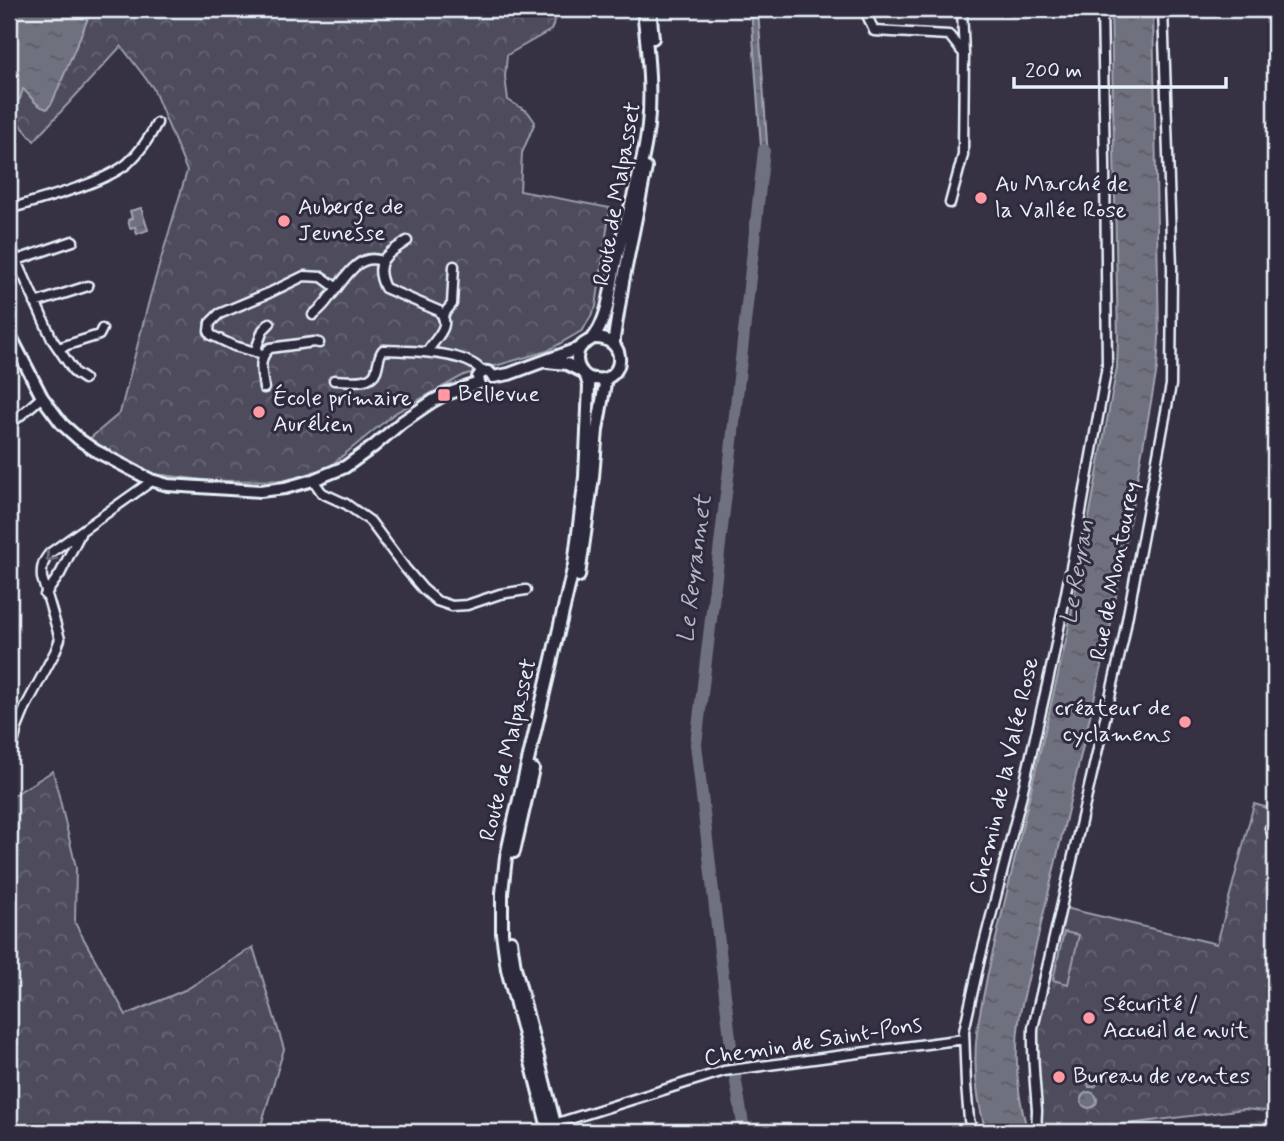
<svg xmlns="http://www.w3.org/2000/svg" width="1284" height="1141" font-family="Mynerve,sans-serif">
<defs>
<pattern id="forest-crowns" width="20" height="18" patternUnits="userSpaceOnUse" patternTransform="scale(1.75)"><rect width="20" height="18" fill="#4d4b5c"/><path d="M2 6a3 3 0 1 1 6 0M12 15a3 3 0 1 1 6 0" fill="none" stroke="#676574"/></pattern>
<pattern id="water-ripples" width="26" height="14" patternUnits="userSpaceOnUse" patternTransform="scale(1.75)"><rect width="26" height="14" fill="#70717f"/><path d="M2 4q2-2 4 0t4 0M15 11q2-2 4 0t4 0" fill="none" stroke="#5b5c64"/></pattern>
</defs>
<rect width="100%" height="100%" fill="#363244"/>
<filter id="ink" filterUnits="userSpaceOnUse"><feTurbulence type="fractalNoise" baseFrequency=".0143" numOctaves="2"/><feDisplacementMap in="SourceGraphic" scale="14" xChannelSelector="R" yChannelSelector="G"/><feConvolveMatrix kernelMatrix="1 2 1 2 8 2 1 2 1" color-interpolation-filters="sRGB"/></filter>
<g filter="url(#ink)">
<path fill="#433f51" d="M 1272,1119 L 1273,1132 L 1117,1132 Z"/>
<path fill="url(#forest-crowns)" stroke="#9a9eaa" stroke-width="2" d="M 9,9 L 559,9 L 551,30 L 507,55 L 505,77 L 508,100 L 528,112 L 535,122 L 522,153 L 520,191 L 610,208 L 596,307 L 583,330 L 547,351 L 464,375 L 395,413 L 313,480 L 212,481 L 154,474 L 88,440 L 120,413 L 151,293 L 187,171 L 153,88 L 121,46 L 34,141 L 9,111 Z
M 53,771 L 76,867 L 75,923 L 126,1015 L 187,989 L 253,947 L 284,1049 L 259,1132 L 9,1132 L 9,798 Z
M 1254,804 L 1275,810 L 1275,1112 L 1244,1109 L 1082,1130 L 1040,1127 L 1038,1018 L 1065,908 L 1217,944 Z"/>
<path fill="#4d4b5c" stroke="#9a9eaa" stroke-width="2" d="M 1064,932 L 1079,935 L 1068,984 L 1053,980 Z"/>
<path fill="url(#water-ripples)" stroke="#a0a4af" stroke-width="2" d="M 9,9 L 92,9 L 52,103 L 47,109 C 36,107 31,96 23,89 L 20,99 L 10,107 L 9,104 Z
M 751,9 L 758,9 L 768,157 L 764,167 L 760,166 L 762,161 Z
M 1111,9 L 1153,9 L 1159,338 L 1157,369 L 1108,640 L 1020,1013 C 1014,1053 1016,1093 1028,1132 L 986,1132 C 977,1101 973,1065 977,1032 C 979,1014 984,995 987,977 L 1067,636 L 1117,367 L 1118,339 Z
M 141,208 L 148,230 L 137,234 L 135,227 L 130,228 L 128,220 L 132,218 L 130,211 Z
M 1104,1071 L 1108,1072 L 1110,1074 L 1109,1078 L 1100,1082 L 1094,1087 L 1089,1087 L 1087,1081 L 1088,1078 Z
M1081 1100a8 8 0 1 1 16 0a8 8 0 1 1-16 0Z"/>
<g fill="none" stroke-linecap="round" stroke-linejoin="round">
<path stroke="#70717f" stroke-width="12" d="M 746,1132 L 744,1130 L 733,1064 L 696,744 L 729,469 L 764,150"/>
<defs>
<path id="street" d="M 867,9 L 867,15 L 874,31 L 949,35 L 964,54
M 950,203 L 963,155 L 964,54 L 962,9
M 9,209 C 41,199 103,184 128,163 C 141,151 149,139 157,123
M 407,241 C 387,254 372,261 385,288 L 439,311 C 453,326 435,338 427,352
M 9,243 L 52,339 L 75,373 L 84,379
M 17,260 L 73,241
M 35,303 L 88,286
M 313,315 C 319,310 325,304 329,298 C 342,284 357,251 381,261
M 443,315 L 452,304 L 454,266
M 58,348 L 99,335 L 102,329
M 255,352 L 263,330 L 270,323
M 263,354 L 234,346 L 211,335 L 209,331 L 210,323 L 219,314 L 269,293 L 304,276 L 322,277 L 337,288
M 334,380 C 346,380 371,385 376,371 C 379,363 378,356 383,350 C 407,351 469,351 482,372
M 264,388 C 262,373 257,358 270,348 L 314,342 L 319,343
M 9,425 L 42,397
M 313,480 L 322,493 L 346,504 L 370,521 L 405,568 L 423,589 L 437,601 L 452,606 L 467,605 L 500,594 L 526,590
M 45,595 L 60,574 L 80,534
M 12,748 L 17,728 L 26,706 L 55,652 L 60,639 L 42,578 C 41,567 43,561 50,553 L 149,483 L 151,480
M 1270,828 L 1275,840
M 551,1125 L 724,1071 L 964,1039
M 973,1132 L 969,1120 L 966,1085 L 964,1031 L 980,959 L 1019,807 L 1053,659 L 1073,557 L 1107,366 L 1105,164 L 1102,9
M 1039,1132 C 1035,1125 1037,1118 1037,1110 C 1035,1082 1032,1056 1033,1028 L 1123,641 L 1171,385 L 1172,268 L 1163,9"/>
<path id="secondary" d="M 650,9 L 653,38
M 9,333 L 42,397 L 62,424 L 80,440 L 96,451 L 151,480 L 168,485 L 260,491 L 285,488 L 313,480 L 345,467 L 374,446 L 402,422 L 433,401 L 444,395 L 479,383
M 593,338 C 630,336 625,384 595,379 C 590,379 585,376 582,372 C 577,366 576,359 578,352 C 581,343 587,343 593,338 C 596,335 597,332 599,329 C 610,308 611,283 616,261 C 626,217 643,171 648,126 C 652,87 647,48 643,9
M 614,345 L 614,338 L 623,282 L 646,168
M 547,362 L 567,364 L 581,371
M 493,377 L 509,374 L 580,348
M 479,383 L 478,377 L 482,372 C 488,371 490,372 493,377
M 579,576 L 593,477 L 597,430 L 606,378
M 514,852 L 533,769
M 511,941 L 515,967 L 557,1132
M 549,1132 L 507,969 L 502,933 L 502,893 L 506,857 L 513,825 L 574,565 L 585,477 L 589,386 L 586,376"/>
</defs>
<use href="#street" stroke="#e8f1f8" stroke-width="13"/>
<use href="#secondary" stroke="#e8f1f8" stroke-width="16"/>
<use href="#street" stroke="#2f2a3d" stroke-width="8"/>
<use href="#secondary" stroke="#2f2a3d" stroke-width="10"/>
</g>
<defs><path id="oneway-chevron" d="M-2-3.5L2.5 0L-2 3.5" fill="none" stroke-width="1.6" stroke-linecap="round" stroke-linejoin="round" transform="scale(1.75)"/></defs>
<use stroke="#70707e" href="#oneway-chevron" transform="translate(50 557) rotate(131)"/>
</g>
<g fill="#ff9aa2" stroke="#2f2a3d" stroke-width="2.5">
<circle cx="981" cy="198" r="7"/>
<circle cx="284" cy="221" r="7"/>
<rect x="437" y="388" width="14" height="14" rx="3.5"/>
<circle cx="259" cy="412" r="7"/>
<circle cx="1185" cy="722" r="7"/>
<circle cx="1089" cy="1018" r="7"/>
<circle cx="1059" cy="1077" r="7"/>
</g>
<g text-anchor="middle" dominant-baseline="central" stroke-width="6" stroke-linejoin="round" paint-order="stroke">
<g font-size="23" fill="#e8f1f8" stroke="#2f2a3d" text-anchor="start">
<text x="995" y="185">Au Marché de<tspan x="995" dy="26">la Vallée Rose</tspan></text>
<text x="298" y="208">Auberge de<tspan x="298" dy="26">Jeunesse</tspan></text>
<text x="458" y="395">Bellevue</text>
<text x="273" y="399">École primaire<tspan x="273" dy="26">Aurélien</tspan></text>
<text x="1171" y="709" text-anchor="end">créateur de<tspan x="1171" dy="26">cyclamens</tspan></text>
<text x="1103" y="1005">Sécurité /<tspan x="1103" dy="26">Accueil de nuit</tspan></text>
<text x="1073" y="1077">Bureau de ventes</text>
</g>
<g font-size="23" fill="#e8f1f8" stroke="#2f2a3d">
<text transform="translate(618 194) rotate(-80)">Route de Malpasset</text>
<text transform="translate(1116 571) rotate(-79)">Rue de Montourey</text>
<text transform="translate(509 750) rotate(-77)">Route de Malpasset</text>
<text transform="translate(1005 776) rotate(-77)">Chemin de la Valée Rose</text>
<text transform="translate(813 1042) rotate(-9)">Chemin de Saint-Pons</text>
</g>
<g font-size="24" font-style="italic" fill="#b2b7c2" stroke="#2f2a3d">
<text transform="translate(695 569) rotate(-83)">Le Reyrannet</text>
<text transform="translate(1078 572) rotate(-80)">Le Reyran</text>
</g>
</g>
<rect width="1284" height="1141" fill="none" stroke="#2f2a3d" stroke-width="35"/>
<rect x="18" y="18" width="1249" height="1106" fill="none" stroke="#e8f1f8" stroke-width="2.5" filter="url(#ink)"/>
<path d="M1014 77v10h212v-10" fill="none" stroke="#e8f1f8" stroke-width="3.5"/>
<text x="1025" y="77" font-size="21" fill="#e8f1f8" stroke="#2f2a3d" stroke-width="5" paint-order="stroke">200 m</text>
</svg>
